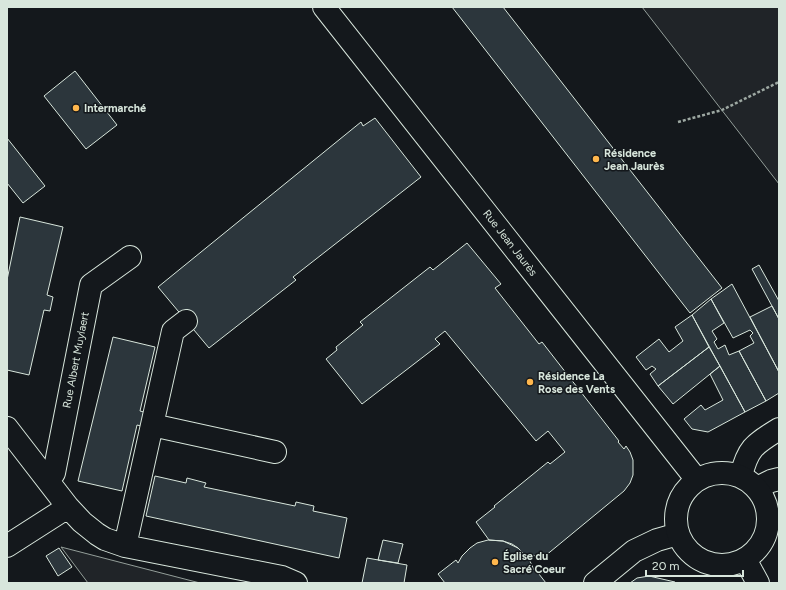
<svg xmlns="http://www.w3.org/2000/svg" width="786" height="590" font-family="Figtree,sans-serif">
<rect width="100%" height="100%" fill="#14181c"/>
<path fill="#202428" stroke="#939e99" d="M 642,7 L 779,7 L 779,184 Z
M 61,547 L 200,583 L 88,583 Z"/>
<path fill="#2c363c" stroke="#d8e6dc" d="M 452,7 L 503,7 L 722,288 L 690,313 Z
M 75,71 L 117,125 L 86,149 L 44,96 Z
M 375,118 L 421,177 L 293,277 L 296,280 L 209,348 L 158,287 L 361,122 L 363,126 Z
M 7,138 L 45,186 L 23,203 L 7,183 Z
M 20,217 L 63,227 L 47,295 L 53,297 L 50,311 L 44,310 L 29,375 L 7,370 L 7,280 Z
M 467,243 L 501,284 L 495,288 L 539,344 L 542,342 L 619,441 L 618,442 L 624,449 L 626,446 L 630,452 L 633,460 L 633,475 L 630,483 L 624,491 L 539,561 L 534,555 L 529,559 L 518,548 L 512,544 L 503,541 L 489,540 L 476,522 L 495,507 L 494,506 L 548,462 L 550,464 L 565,452 L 548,431 L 536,441 L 445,331 L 435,339 L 440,344 L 362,404 L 326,359 L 337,350 L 336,347 L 363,325 L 360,322 L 430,267 L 433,270 Z
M 759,265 L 779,301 L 779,319 L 752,269 Z
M 732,284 L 779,372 L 779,393 L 766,401 L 739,351 L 754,343 L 750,336 L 753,333 L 750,330 L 733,338 L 711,299 Z
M 711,299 L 724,323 L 712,331 L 717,339 L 714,342 L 718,349 L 725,345 L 729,355 L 739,351 L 766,401 L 745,412 L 692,315 Z
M 772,306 L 779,319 L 779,372 L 750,317 Z
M 692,315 L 709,347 L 658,386 L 650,374 L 656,369 L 652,366 L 646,370 L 636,357 L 659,339 L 669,352 L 683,341 L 675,327 Z
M 113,337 L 155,347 L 140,411 L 144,412 L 141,426 L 137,425 L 122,491 L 78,481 Z
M 709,347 L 720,366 L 673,404 L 658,386 Z
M 720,366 L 745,412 L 708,432 L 692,429 L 684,419 L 701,405 L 705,410 L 723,400 L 710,374 Z
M 155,476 L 186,483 L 187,478 L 206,483 L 204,487 L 295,506 L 296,502 L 314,506 L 313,511 L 347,518 L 339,558 L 146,516 Z
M 383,540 L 403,544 L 398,563 L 378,560 Z
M 488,540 L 503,541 L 518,548 L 529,559 L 534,570 L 535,569 L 546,583 L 445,583 L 438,574 L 456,560 L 458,563 L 462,556 L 470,548 L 477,543 Z
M 59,548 L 72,567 L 58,576 L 46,556 Z
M 367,558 L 407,565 L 404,583 L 362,583 Z
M 649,576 L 675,582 L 675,583 L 630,583 L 637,578 Z"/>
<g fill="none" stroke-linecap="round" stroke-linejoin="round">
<defs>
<path id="minor" d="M 152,425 L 275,452
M 7,428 L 68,507 L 82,522 L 97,534 L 105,539 L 125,546 L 282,577 L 296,583
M 741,476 C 748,447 755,444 779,429
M 48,481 L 54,473 L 91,285 L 130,257
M 757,488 L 771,481 L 779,479
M 7,546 L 68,507
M 125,546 L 173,331 L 186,321
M 595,583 L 634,551 L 657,540 L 678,534"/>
<path id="tertiary" d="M 324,7 L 697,480
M676 519a46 46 0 1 1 92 0a46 46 0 1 1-92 0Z
M 745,559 L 758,583"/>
</defs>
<use href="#minor" stroke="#d8e6dc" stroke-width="24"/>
<use href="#tertiary" stroke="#d8e6dc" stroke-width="24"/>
<path stroke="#9da8a2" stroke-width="2.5" stroke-dasharray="3 2" stroke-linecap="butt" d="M 678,122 L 722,110 L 779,82"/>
<use href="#minor" stroke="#14181c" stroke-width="22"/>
<use href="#tertiary" stroke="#14181c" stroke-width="22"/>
</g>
<g fill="#ffb74d" stroke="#14181c" stroke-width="1.5">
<circle cx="76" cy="108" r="4"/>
<circle cx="596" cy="159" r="4"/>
<circle cx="530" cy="382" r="4"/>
<circle cx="495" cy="562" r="4"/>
</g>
<g text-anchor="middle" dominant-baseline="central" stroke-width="3" stroke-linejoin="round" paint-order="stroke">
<g font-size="11" font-weight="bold" fill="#d8e6dc" stroke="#14181c" text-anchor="start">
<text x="84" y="108">Intermarché</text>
<text x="604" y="153">Résidence<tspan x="604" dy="13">Jean Jaurès</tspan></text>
<text x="538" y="376">Résidence La<tspan x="538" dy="13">Rose des Vents</tspan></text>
<text x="503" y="556">Église du<tspan x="503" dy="13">Sacré Coeur</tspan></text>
</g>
<g font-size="11" fill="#d8e6dc" stroke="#14181c">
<text transform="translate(510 243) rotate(52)">Rue Jean Jaurès</text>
<text transform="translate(76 360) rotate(-79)">Rue Albert Muylaert</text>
</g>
</g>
<rect width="786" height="590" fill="none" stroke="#d8e6dc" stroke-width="16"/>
<path d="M646 570v6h97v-6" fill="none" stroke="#d8e6dc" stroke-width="2"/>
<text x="652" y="570" font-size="12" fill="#d8e6dc" stroke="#14181c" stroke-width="3" paint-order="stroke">20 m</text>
</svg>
